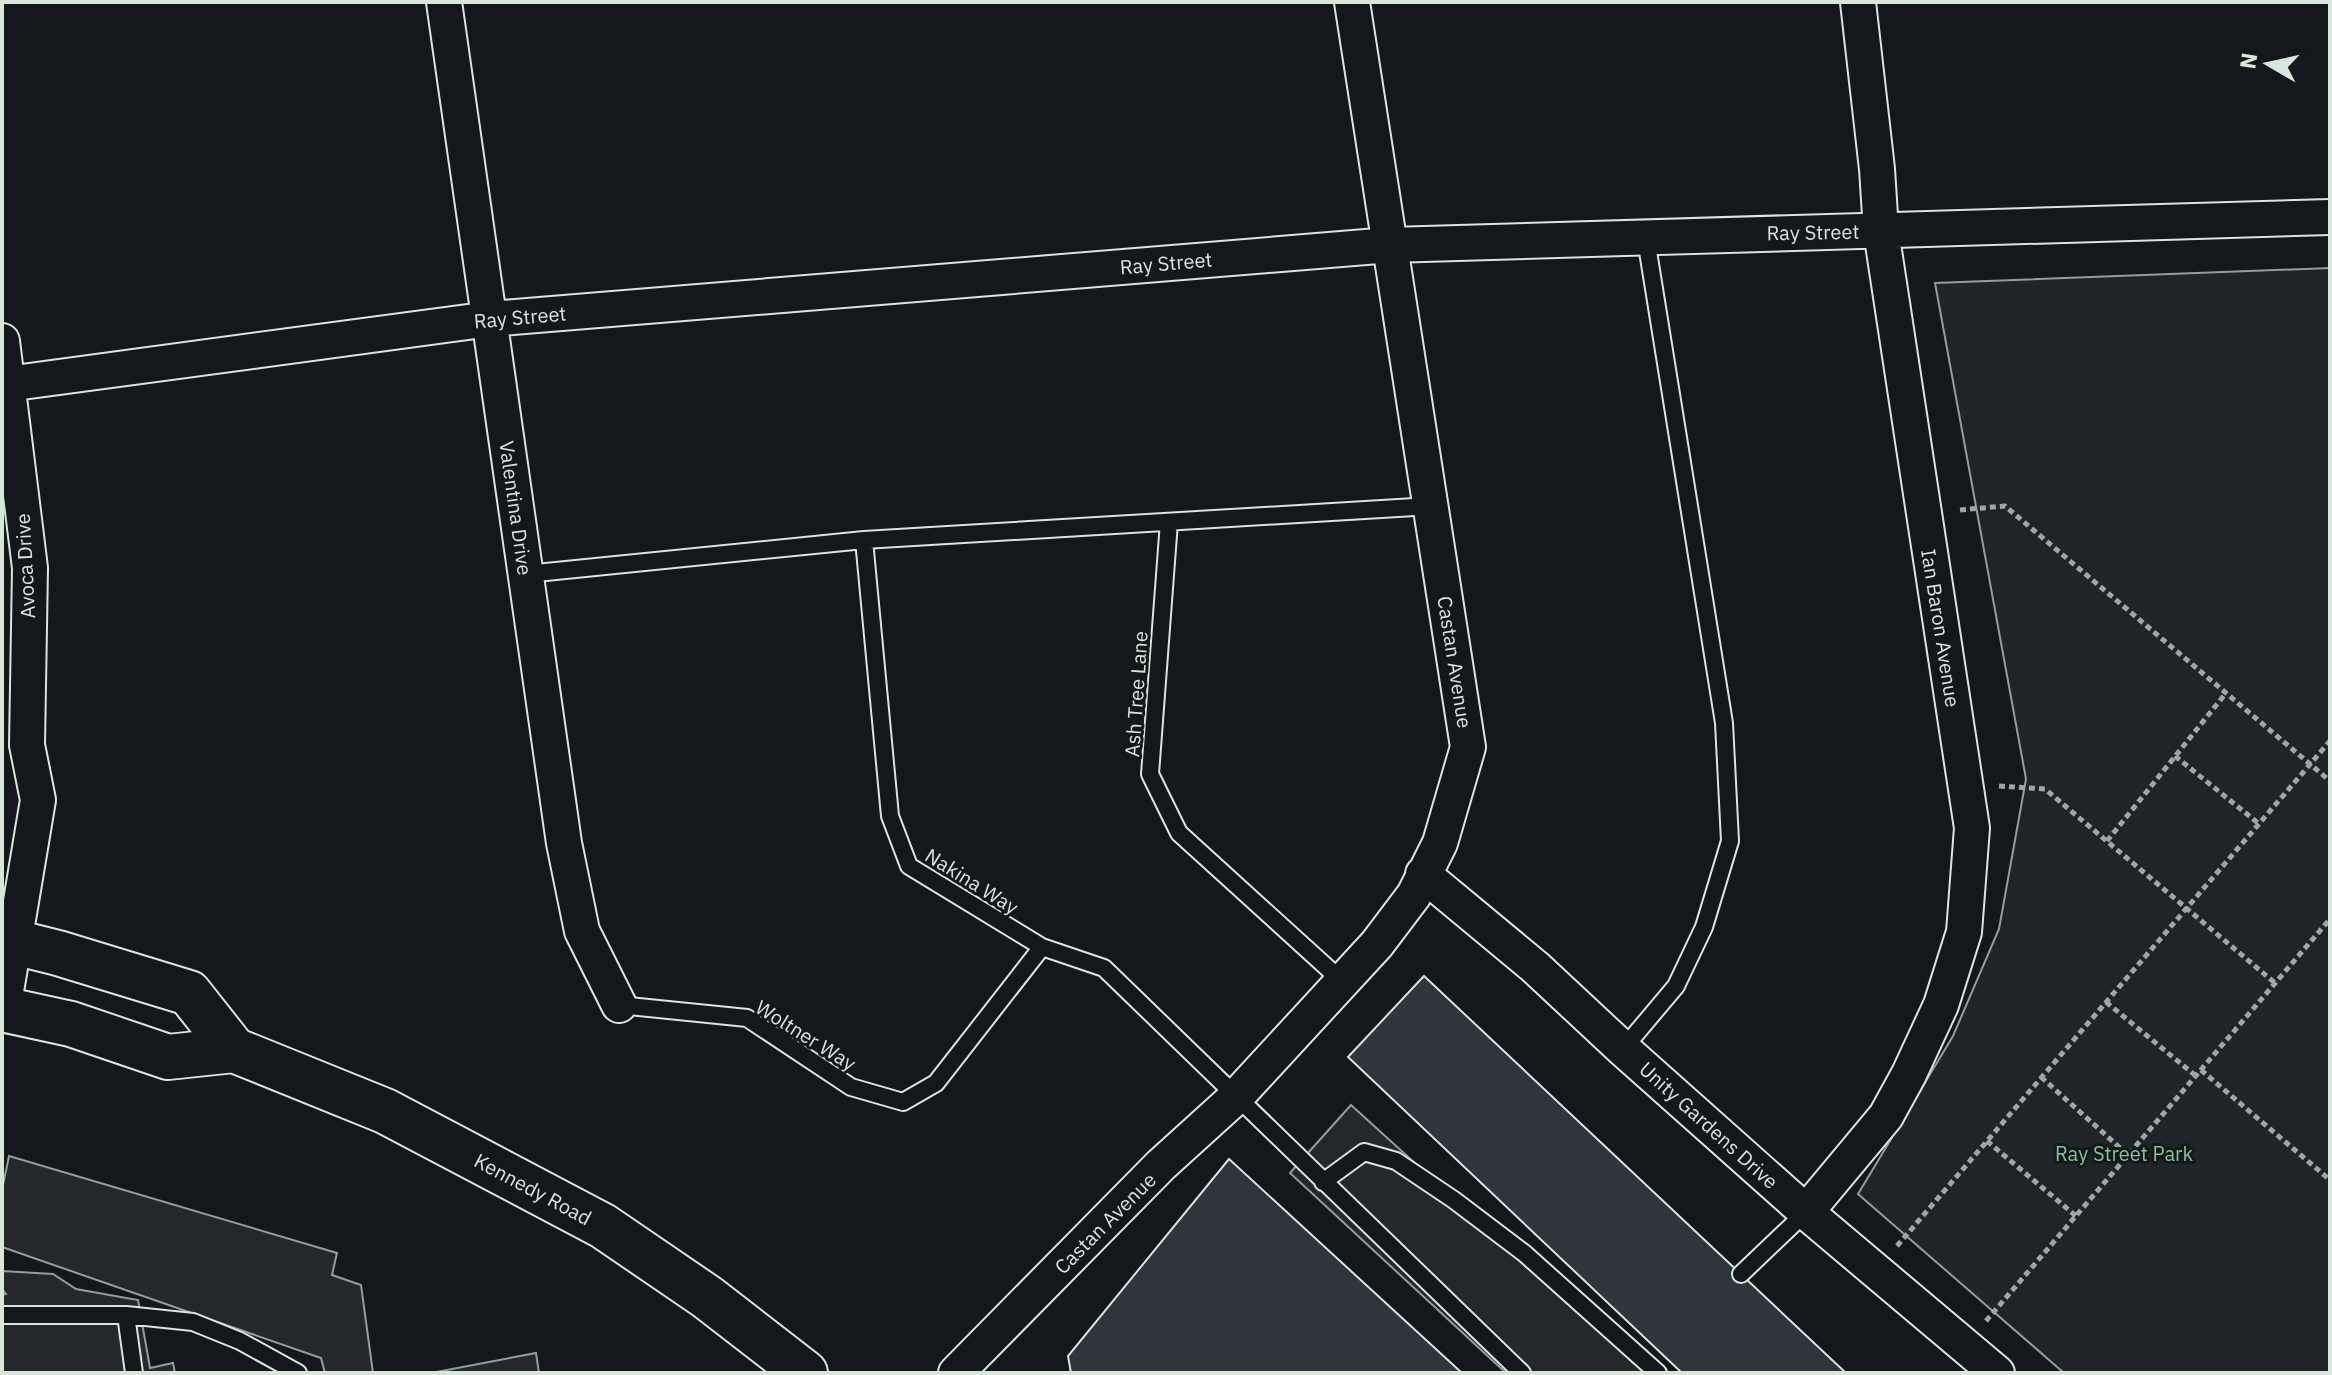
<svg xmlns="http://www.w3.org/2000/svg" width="2332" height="1375" font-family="'IBM Plex Sans',sans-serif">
<rect width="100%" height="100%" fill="#14181c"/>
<path fill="#202428" stroke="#939e99" stroke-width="2" d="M 2330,268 L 2330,1373 L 2064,1373 L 1858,1194 L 1953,1036 L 1999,929 L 2026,779 L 1935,283 Z"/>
<path fill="#24282b" stroke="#939e99" stroke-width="2" d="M 1351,1105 L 1646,1373 L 1506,1373 L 1290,1173 Z
M 9,1156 L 337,1253 L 332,1275 L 361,1285 L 373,1373 L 325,1373 L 321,1358 L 2,1247 L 2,1190 Z
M 2,1271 L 53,1274 L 76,1289 L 138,1300 L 150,1368 L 173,1363 L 175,1373 L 2,1373 L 2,1295 L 6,1294 L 2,1289 Z
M 536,1353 L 539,1373 L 431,1373 Z"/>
<path fill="#2c363c" stroke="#d8e6dc" stroke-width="2" d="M 1424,976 L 1846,1373 L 1682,1373 L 1348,1057 Z
M 1229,1159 L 1462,1373 L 1071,1373 L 1068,1356 Z"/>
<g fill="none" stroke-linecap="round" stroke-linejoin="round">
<defs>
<path id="service" d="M 1169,522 L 1150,774 L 1179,833 L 1343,982
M 864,540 L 890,816 L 909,866 L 1042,947 L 1104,968 L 1522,1373
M 526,574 L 864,540 L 1431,506
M 619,1005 L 747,1018 L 851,1087 L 903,1102 L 936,1083 L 1042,947
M 1623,1049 L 1676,986 L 1704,927 L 1730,841 L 1724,723 L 1646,239
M 1323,1182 L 1364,1152 L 1396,1161 L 1454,1200 L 1524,1253 L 1658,1373
M 1741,1274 L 1806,1212
M 2,1315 L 126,1315 L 134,1373
M 126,1315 L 193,1322 L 240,1341 L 298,1373"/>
<path id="minor" d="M 444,2 L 564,843 L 582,931 L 619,1005
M 2,341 L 30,568 L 27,745 L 38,800 L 3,1009
M 7,384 L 490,319 L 1390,245 L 2330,217
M 1423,874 L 1535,967 L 1623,1049 L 1806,1212 L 1997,1373
M 1806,1212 L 1886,1116 L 1909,1074 L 1941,1005 L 1964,932 L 1972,828 L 1881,231 L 1877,169 L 1858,2
M 956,1373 L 1161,1165 L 1236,1097 L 1377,944 L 1414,895 L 1440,843 L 1468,747 L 1352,2"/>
<path id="primary" d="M 2,939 L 58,953 L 189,993 L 234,1050
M 2,1009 L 71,1024 L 168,1057 L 234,1050 L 385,1111 L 603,1226 L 707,1297 L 805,1373"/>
</defs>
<use href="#service" stroke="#d8e6dc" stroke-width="20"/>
<use href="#minor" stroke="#d8e6dc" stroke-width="38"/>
<use href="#primary" stroke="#d8e6dc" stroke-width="48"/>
<path stroke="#9da8a2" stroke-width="5" stroke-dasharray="6 4" stroke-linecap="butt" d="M 1960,510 L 2005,506 L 2330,781
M 2175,756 L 2258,823
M 1999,786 L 2045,789 L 2275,983
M 2107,841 L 2226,693
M 2106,1002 L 2196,1076
M 2201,1070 L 2330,1180
M 2041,1077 L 2128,1155
M 1987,1141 L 2076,1216
M 1897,1246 L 2330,741
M 1986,1321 L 2330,919"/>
<use href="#service" stroke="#14181c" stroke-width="16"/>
<use href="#minor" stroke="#14181c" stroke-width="34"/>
<use href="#primary" stroke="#14181c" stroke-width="44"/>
</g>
<g text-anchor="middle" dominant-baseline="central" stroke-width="6" stroke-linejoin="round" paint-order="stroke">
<g font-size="20" fill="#d8e6dc" stroke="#14181c">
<text transform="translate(1813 232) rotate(-1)">Ray Street</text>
<text transform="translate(1166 263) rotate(-5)">Ray Street</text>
<text transform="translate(520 317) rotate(-5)">Ray Street</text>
<text transform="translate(516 508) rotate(82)">Valentina Drive</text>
<text transform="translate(25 566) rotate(-93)">Avoca Drive</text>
<text transform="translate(1941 628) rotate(81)">Ian Baron Avenue</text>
<text transform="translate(1455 662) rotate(81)">Castan Avenue</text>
<text transform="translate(1136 694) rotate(-86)">Ash Tree Lane</text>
<text transform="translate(972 881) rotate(32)">Nakina Way</text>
<text transform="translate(806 1035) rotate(32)">Woltner Way</text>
<text transform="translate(1709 1125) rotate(42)">Unity Gardens Drive</text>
<text transform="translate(533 1189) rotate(28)">Kennedy Road</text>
<text transform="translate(1105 1223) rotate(-45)">Castan Avenue</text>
</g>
<g font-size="20" fill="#8ac095" stroke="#14181c">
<text x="2124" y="1153">Ray Street Park</text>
</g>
</g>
<rect width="2332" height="1375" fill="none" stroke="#d8e6dc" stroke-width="8"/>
<g transform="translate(2268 64) rotate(279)" stroke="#14181c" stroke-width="6" paint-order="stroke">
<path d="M0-6L14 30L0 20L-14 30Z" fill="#d8e6dc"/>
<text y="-12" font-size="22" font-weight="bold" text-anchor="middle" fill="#d8e6dc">N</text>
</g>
</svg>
